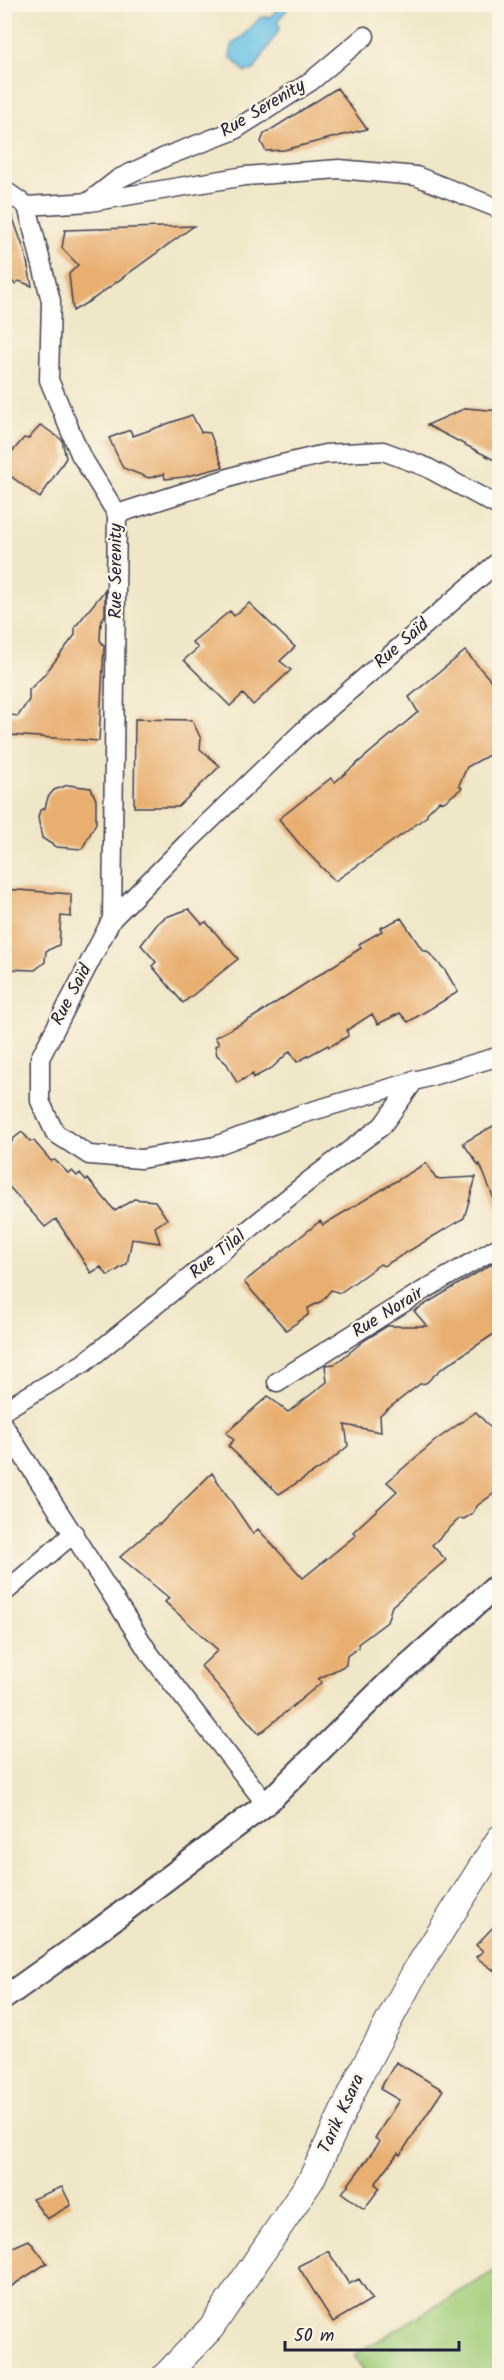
<svg xmlns="http://www.w3.org/2000/svg" width="504" height="2380" font-family="Kalam,sans-serif">
<rect width="100%" height="100%" fill="#fcf5e5"/>
<filter id="ink" filterUnits="userSpaceOnUse"><feTurbulence type="fractalNoise" baseFrequency=".0167" numOctaves="2"/><feDisplacementMap in="SourceGraphic" scale="12" xChannelSelector="R" yChannelSelector="G"/><feConvolveMatrix kernelMatrix="1 2 1 2 8 2 1 2 1" color-interpolation-filters="sRGB"/></filter>
<filter id="wash" filterUnits="userSpaceOnUse"><feTurbulence type="fractalNoise" baseFrequency=".008" numOctaves="4" result="noise"/><feDisplacementMap in="SourceGraphic" scale="24" xChannelSelector="R" yChannelSelector="G"/><feGaussianBlur stdDeviation="1.35" result="paint"/><feColorMatrix in="noise" values="0 0 0 0 0 0 0 0 0 0 0 0 0 0 0 0 0 1.4 0 .05"/><feComposite in="paint" operator="in"/></filter>
<g filter="url(#wash)">
<rect width="100%" height="100%" fill="#f0e6c8"/>
<path fill="#a0cd7a" stroke="#61785a" stroke-width="1.5" d="M 499,2268 L 499,2375 L 366,2375 L 354,2355 Z"/>
<path fill="#69c2e6" stroke="#467290" stroke-width="1.5" d="M 282,5 L 291,5 L 277,21 L 280,28 L 254,70 L 245,72 L 230,56 L 233,43 L 241,38 L 261,17 L 270,17 Z"/>
<g id="blocks">
<path fill="#e8af71" d="M 337,88 L 367,129 L 284,150 L 266,151 L 261,142 L 264,134 Z
M 4,204 L 9,207 L 25,252 L 32,286 L 19,281 L 15,284 L 4,274 Z
M 194,226 L 93,299 L 73,311 L 69,274 L 78,265 L 62,248 L 65,230 Z
M 466,408 L 500,411 L 500,463 L 427,425 Z
M 192,415 L 201,432 L 210,433 L 223,467 L 184,477 L 165,479 L 164,474 L 149,478 L 123,468 L 109,438 L 130,430 L 133,436 Z
M 41,425 L 62,440 L 66,458 L 40,498 L 4,471 L 4,461 L 24,438 L 28,439 Z
M 105,590 L 105,615 L 101,621 L 100,640 L 104,646 L 99,741 L 9,735 L 10,715 L 18,716 L 29,700 L 29,690 L 45,674 L 75,635 L 75,627 Z
M 249,603 L 295,647 L 280,661 L 291,670 L 253,705 L 243,694 L 230,706 L 184,660 L 198,648 L 192,642 L 230,611 L 234,616 Z
M 465,651 L 500,691 L 500,749 L 467,767 L 459,785 L 462,788 L 444,802 L 439,801 L 427,813 L 427,816 L 406,832 L 335,881 L 302,847 L 279,819 L 331,778 L 335,782 L 418,712 L 409,697 Z
M 135,719 L 192,720 L 201,739 L 200,749 L 220,766 L 178,807 L 134,807 Z
M 68,785 L 91,788 L 96,800 L 96,823 L 82,849 L 56,847 L 42,838 L 38,817 L 40,810 L 45,808 L 48,797 L 54,790 Z
M 4,889 L 71,894 L 71,917 L 61,916 L 59,945 L 46,951 L 45,962 L 35,970 L 4,969 Z
M 189,909 L 202,924 L 206,922 L 238,959 L 183,1003 L 152,966 L 156,962 L 141,945 L 158,923 L 166,917 Z
M 401,918 L 423,951 L 427,951 L 445,970 L 458,992 L 408,1022 L 400,1013 L 378,1024 L 372,1014 L 347,1030 L 348,1036 L 329,1047 L 328,1045 L 297,1062 L 290,1051 L 272,1068 L 253,1078 L 253,1074 L 237,1083 L 227,1064 L 217,1055 L 215,1046 L 219,1044 L 215,1037 L 252,1018 L 361,948 L 359,944 L 382,931 L 380,928 Z
M 500,1122 L 500,1211 L 499,1212 L 480,1164 L 479,1166 L 463,1143 Z
M 22,1132 L 30,1141 L 34,1141 L 51,1161 L 55,1160 L 68,1173 L 72,1171 L 77,1176 L 80,1173 L 86,1180 L 88,1179 L 115,1211 L 134,1199 L 155,1201 L 167,1219 L 155,1227 L 160,1243 L 132,1239 L 127,1264 L 108,1276 L 101,1267 L 91,1273 L 56,1219 L 45,1227 L 4,1181 L 4,1160 L 13,1139 Z
M 426,1163 L 436,1179 L 476,1177 L 464,1218 L 384,1266 L 380,1264 L 340,1293 L 331,1290 L 322,1301 L 308,1308 L 308,1315 L 286,1330 L 244,1282 L 320,1221 L 323,1225 Z
M 500,1259 L 500,1330 L 441,1369 L 426,1383 L 420,1384 L 380,1415 L 381,1432 L 345,1425 L 348,1446 L 324,1466 L 279,1494 L 228,1446 L 234,1440 L 226,1433 L 268,1396 L 288,1412 L 327,1382 L 325,1365 L 335,1364 L 365,1340 L 387,1326 L 427,1326 L 414,1311 Z
M 476,1412 L 500,1438 L 500,1489 L 478,1505 L 472,1514 L 464,1519 L 460,1518 L 432,1545 L 446,1560 L 392,1606 L 387,1622 L 358,1644 L 359,1647 L 347,1656 L 346,1665 L 318,1679 L 322,1682 L 259,1734 L 201,1666 L 218,1650 L 165,1602 L 169,1598 L 120,1557 L 158,1524 L 159,1525 L 212,1473 L 253,1534 L 258,1529 L 303,1578 L 356,1535 L 353,1532 L 397,1491 L 387,1482 L 436,1440 Z
M 500,1920 L 500,1975 L 476,1957 L 483,1951 L 476,1945 Z
M 396,2062 L 443,2090 L 400,2155 L 398,2153 L 375,2184 L 380,2188 L 364,2209 L 342,2193 L 380,2142 L 375,2138 L 399,2100 L 380,2089 Z
M 62,2187 L 71,2205 L 47,2219 L 32,2199 Z
M 29,2240 L 47,2263 L 4,2291 L 4,2251 Z
M 328,2251 L 349,2284 L 359,2279 L 372,2299 L 333,2322 L 298,2266 Z"/>
</g>
</g>
<g filter="url(#ink)">
<use href="#blocks" fill-opacity="0" stroke="#413f50" stroke-width="1.5"/>
<g fill="none" stroke-linecap="round" stroke-linejoin="round">
<defs>
<path id="minor" d="M 4,190 L 27,206 L 51,301 L 49,380 L 80,454 L 117,514 L 112,919
M 91,200 L 118,179 L 167,156 L 233,131 L 310,82 L 365,36
M 27,206 L 90,202 L 245,176 L 339,169 L 416,176 L 500,209
M 117,514 L 244,473 L 325,454 L 383,451 L 426,467 L 500,507
M 500,560 L 303,731 L 190,840 L 112,919 L 40,1058 L 40,1101 L 55,1133 L 89,1155 L 141,1159 L 215,1146 L 302,1114 L 500,1056
M 277,1382 L 419,1293 L 500,1246
M 4,1410 L 84,1363 L 310,1180 L 382,1126 L 415,1080
M 4,1426 L 149,1653 L 266,1804
M 4,1593 L 74,1533"/>
<path id="tertiary" d="M 4,1998 L 95,1933 L 266,1804 L 388,1683 L 500,1583"/>
<path id="secondary" d="M 165,2376 L 211,2328 L 311,2180 L 361,2073 L 415,1972 L 500,1838"/>
</defs>
<use href="#minor" stroke="#413f50" stroke-width="21"/>
<use href="#tertiary" stroke="#413f50" stroke-width="26"/>
<use href="#secondary" stroke="#413f50" stroke-width="28"/>
<use href="#minor" stroke="#fff" stroke-width="18"/>
<use href="#tertiary" stroke="#fff" stroke-width="22"/>
<use href="#secondary" stroke="#fff" stroke-width="26"/>
</g>
</g>
<g text-anchor="middle" dominant-baseline="central" stroke-width="4.5" stroke-linejoin="round" paint-order="stroke">
<g font-size="18" fill="#22223b" stroke="#fcf5e5">
<text transform="translate(263 109) rotate(-31)">Rue Serenity</text>
<text transform="translate(116 571) rotate(-90)">Rue Serenity</text>
<text transform="translate(402 644) rotate(-41)">Rue Saïd</text>
<text transform="translate(72 995) rotate(-62)">Rue Saïd</text>
<text transform="translate(218 1255) rotate(-39)">Rue Tilal</text>
<text transform="translate(388 1313) rotate(-32)">Rue Norair</text>
<text transform="translate(342 2114) rotate(-65)">Tarik Ksara</text>
</g>
</g>
<rect width="504" height="2380" fill="none" stroke="#fcf5e5" stroke-width="24"/>
<path d="M285 2341v9h174v-9" fill="none" stroke="#22223b" stroke-width="3"/>
<text x="294" y="2341" font-size="18" fill="#22223b" stroke="#fcf5e5" stroke-width="4.5" paint-order="stroke">50 m</text>
</svg>
